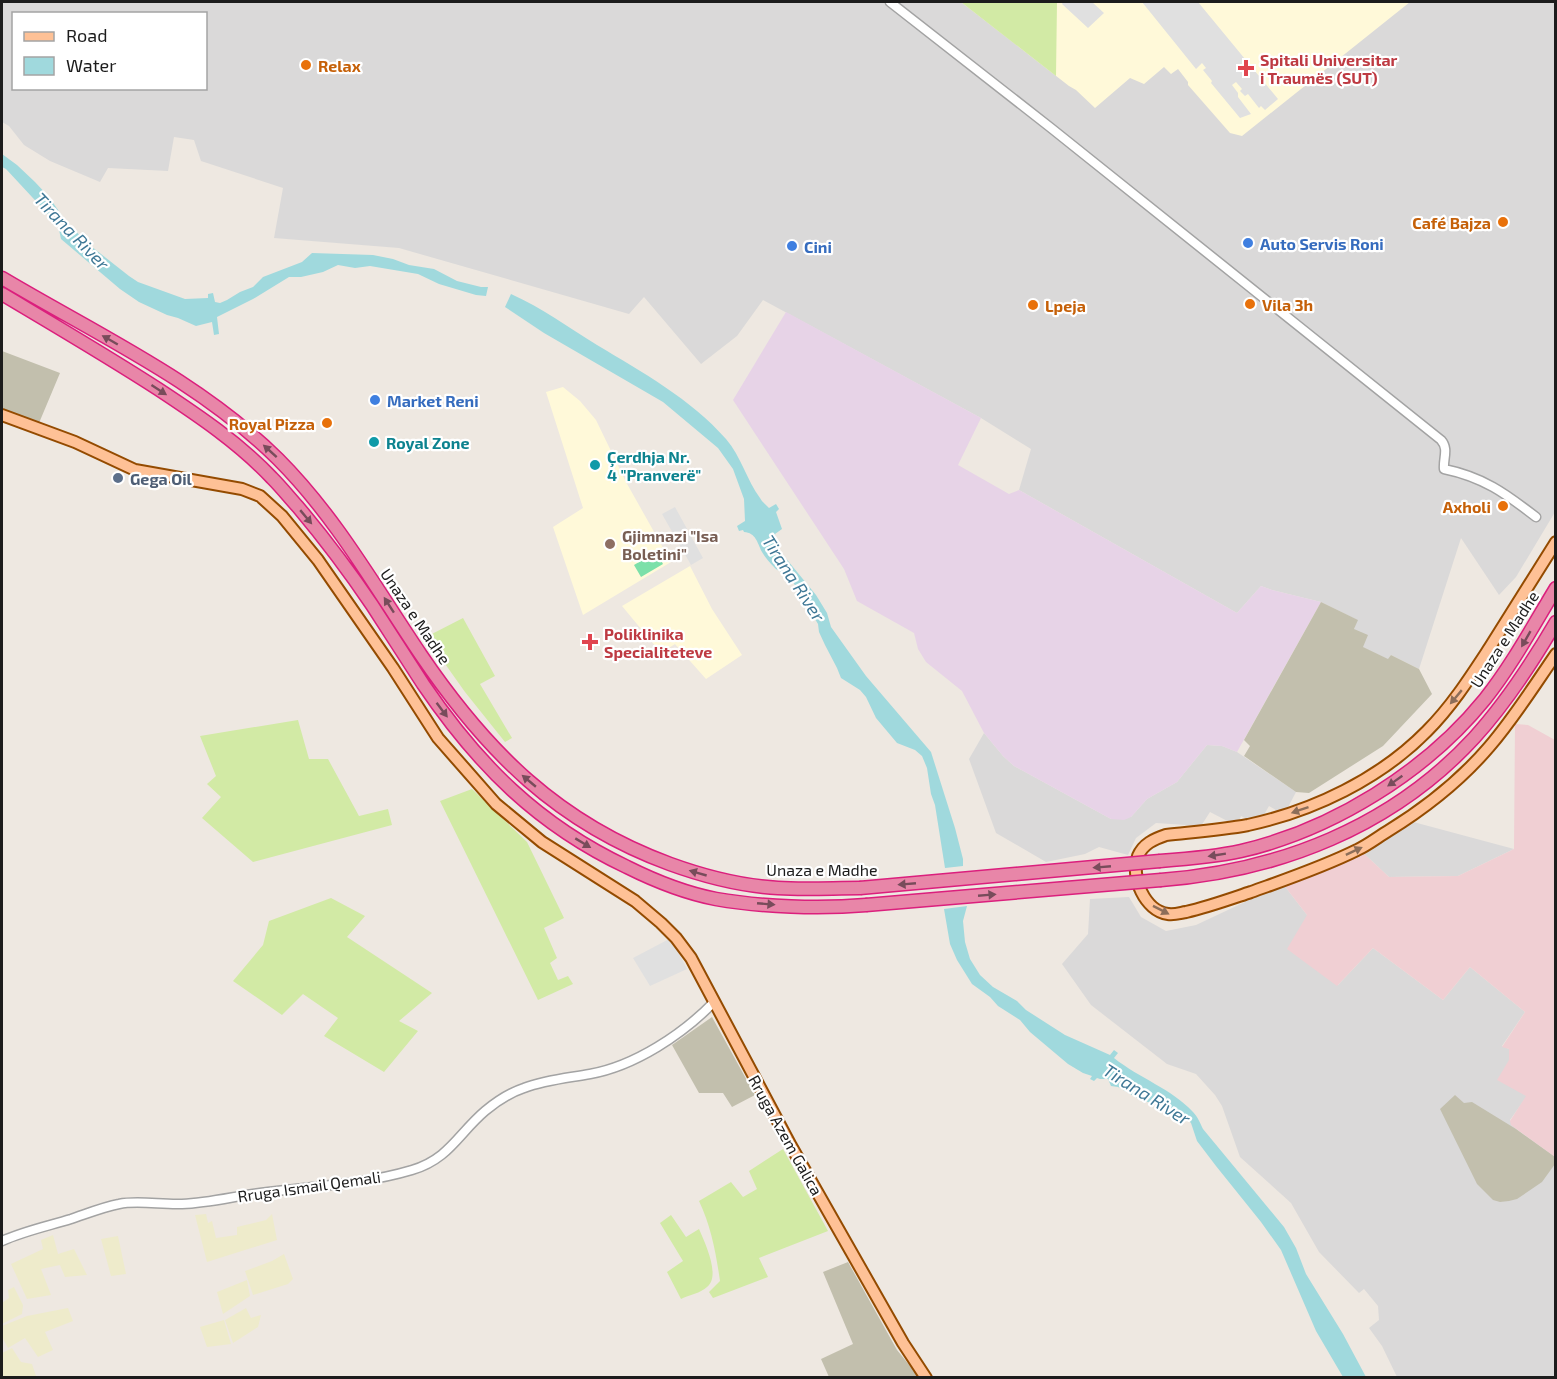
<svg xmlns="http://www.w3.org/2000/svg" width="1557" height="1379" font-family="'Exo 2',sans-serif">
<rect width="100%" height="100%" fill="#eee8e1"/>
<path fill="#dad9d9" fill-rule="evenodd" d="M 2,2 L 1555,2 L 1555,512 L 1516,577 L 1499,595 L 1461,538 L 1419,669 L 1391,655 L 1389,660 L 1362,647 L 1354,629 L 1357,620 L 1321,602 L 1272,590 L 1261,586 L 1237,613 L 1019,490 L 1031,449 L 981,418 L 763,300 L 737,336 L 701,364 L 644,297 L 629,314 L 399,248 L 274,238 L 283,188 L 201,161 L 194,140 L 174,137 L 168,171 L 108,168 L 100,182 L 50,161 L 24,145 L 9,126 L 2,122 ZM 14,14 L 206,14 L 206,88 L 14,88 Z
M 984,733 L 1003,756 L 1014,766 L 1111,819 L 1131,817 L 1147,799 L 1177,782 L 1207,745 L 1222,746 L 1237,752 L 1296,792 L 1284,815 L 1269,806 L 1258,825 L 1241,816 L 1237,826 L 1210,812 L 1201,826 L 1156,823 L 1136,838 L 1128,855 L 1099,847 L 1085,854 L 1046,862 L 996,833 L 969,759 Z
M 1406,820 L 1514,849 L 1458,876 L 1389,877 L 1359,849 Z
M 1283,884 L 1307,915 L 1338,985 L 1373,948 L 1443,1000 L 1470,967 L 1525,1012 L 1502,1046 L 1509,1049 L 1509,1060 L 1527,1096 L 1510,1120 L 1516,1129 L 1555,1157 L 1555,1377 L 1397,1377 L 1382,1346 L 1369,1328 L 1379,1320 L 1378,1306 L 1364,1289 L 1359,1293 L 1319,1252 L 1291,1203 L 1240,1157 L 1222,1106 L 1215,1095 L 1196,1074 L 1167,1064 L 1091,1005 L 1062,964 L 1088,934 L 1090,899 L 1129,897 L 1141,917 L 1166,931 L 1196,925 Z"/>
<path fill="#f0cfd3" d="M 1515,724 L 1528,725 L 1555,740 L 1555,1157 L 1511,1125 L 1510,1121 L 1526,1096 L 1497,1080 L 1509,1060 L 1509,1049 L 1502,1047 L 1525,1012 L 1470,967 L 1443,1000 L 1373,948 L 1337,986 L 1287,949 L 1307,915 L 1283,884 L 1359,849 L 1389,877 L 1458,876 L 1514,849 Z"/>
<path fill="#e7d3e7" d="M 786,312 L 981,418 L 958,465 L 1009,494 L 1019,490 L 1237,613 L 1261,586 L 1272,590 L 1321,602 L 1237,752 L 1222,746 L 1207,745 L 1177,782 L 1147,799 L 1131,817 L 1124,820 L 1111,819 L 1014,766 L 1003,756 L 984,733 L 962,691 L 926,662 L 918,649 L 914,633 L 857,601 L 844,569 L 733,400 Z"/>
<path fill="#fff9d9" d="M 961,2 L 1410,2 L 1242,136 L 1230,133 L 1188,85 L 1188,82 L 1178,69 L 1171,74 L 1164,67 L 1144,84 L 1130,78 L 1095,108 L 1076,90 L 1069,86 Z
M 563,387 L 580,401 L 596,420 L 626,482 L 671,562 L 583,615 L 553,527 L 583,508 L 546,392 Z
M 690,566 L 712,609 L 742,655 L 706,679 L 675,644 L 661,653 L 622,606 Z"/>
<path fill="#c2bfad" d="M 2,351 L 60,373 L 39,423 L 2,411 Z
M 1321,602 L 1358,620 L 1354,629 L 1368,635 L 1363,647 L 1388,659 L 1391,655 L 1419,669 L 1432,694 L 1383,746 L 1309,793 L 1296,792 L 1244,756 L 1250,746 L 1244,740 Z
M 712,1017 L 755,1095 L 732,1107 L 723,1093 L 699,1093 L 672,1045 Z
M 1455,1095 L 1464,1103 L 1472,1102 L 1516,1129 L 1555,1157 L 1555,1164 L 1542,1182 L 1517,1199 L 1509,1201 L 1500,1202 L 1493,1200 L 1477,1184 L 1440,1109 Z
M 848,1262 L 897,1350 L 919,1377 L 829,1377 L 821,1359 L 853,1344 L 823,1272 Z"/>
<path fill="#eeebcb" d="M 206,1214 L 208,1223 L 212,1221 L 216,1238 L 237,1235 L 237,1227 L 266,1220 L 272,1214 L 277,1240 L 207,1262 L 195,1215 Z
M 53,1235 L 58,1254 L 74,1249 L 87,1275 L 65,1277 L 60,1265 L 41,1269 L 51,1295 L 27,1299 L 11,1264 L 43,1249 L 41,1240 Z
M 118,1236 L 126,1274 L 111,1276 L 101,1239 Z
M 284,1254 L 293,1279 L 288,1284 L 253,1295 L 245,1271 L 272,1261 Z
M 247,1280 L 250,1296 L 223,1314 L 217,1292 Z
M 14,1287 L 23,1305 L 22,1314 L 2,1324 L 2,1303 L 9,1298 L 8,1290 Z
M 68,1308 L 73,1321 L 45,1332 L 53,1350 L 38,1357 L 25,1338 L 8,1348 L 2,1337 L 2,1326 L 27,1316 Z
M 246,1308 L 251,1318 L 261,1315 L 258,1327 L 233,1343 L 225,1320 Z
M 224,1320 L 231,1344 L 207,1347 L 200,1327 Z
M 12,1348 L 21,1362 L 32,1364 L 36,1376 L 34,1377 L 2,1377 L 2,1353 Z"/>
<path fill="#d2eaa5" d="M 961,2 L 1057,2 L 1056,76 Z
M 463,618 L 495,676 L 480,684 L 512,738 L 505,742 L 465,692 L 426,637 Z
M 298,720 L 309,759 L 328,759 L 359,816 L 388,809 L 392,825 L 253,862 L 202,818 L 221,797 L 207,784 L 216,776 L 200,736 Z
M 472,789 L 527,842 L 564,918 L 544,928 L 557,958 L 550,963 L 558,980 L 568,976 L 573,984 L 538,1000 L 440,801 Z
M 331,898 L 365,916 L 347,937 L 432,993 L 399,1021 L 418,1031 L 384,1072 L 324,1036 L 338,1018 L 303,994 L 282,1015 L 233,981 L 263,945 L 269,921 Z
M 783,1149 L 828,1231 L 759,1258 L 768,1277 L 713,1298 L 709,1292 L 720,1281 C 716,1253 711,1226 699,1201 L 731,1182 L 743,1197 L 757,1189 L 749,1171 Z
M 671,1215 L 686,1237 L 699,1229 C 705,1243 721,1276 707,1287 C 701,1293 689,1295 681,1299 L 667,1272 L 683,1261 L 660,1223 Z"/>
<path fill="#7ce0a9" d="M 656,552 L 663,564 L 641,577 L 634,565 Z"/>
<path fill="#e0e0e0" d="M 1063,2 L 1092,2 L 1104,13 L 1088,28 L 1062,4 Z
M 1142,2 L 1198,2 L 1278,99 L 1265,110 L 1261,106 L 1259,108 L 1248,94 L 1245,96 L 1240,91 L 1242,89 L 1236,82 L 1232,85 L 1238,93 L 1238,97 L 1251,114 L 1240,118 L 1211,83 L 1212,81 L 1203,70 L 1206,68 L 1202,63 L 1196,69 Z
M 675,507 L 703,558 L 691,565 L 662,514 Z
M 671,938 L 687,969 L 650,986 L 633,958 Z"/>
<path fill="#a0d9dd" d="M 2,154 L 17,165 L 35,182 L 49,197 L 65,220 L 87,243 L 129,276 L 138,282 L 185,299 L 208,298 L 208,294 L 213,293 L 215,302 L 220,303 L 227,300 L 240,292 L 253,287 L 263,277 L 302,262 L 312,253 L 373,255 L 393,259 L 409,265 L 434,269 L 457,281 L 481,287 L 488,287 L 486,296 L 476,295 L 439,284 L 418,274 L 370,266 L 355,268 L 338,265 L 323,272 L 301,277 L 289,277 L 253,299 L 217,317 L 219,334 L 214,335 L 212,322 L 196,326 L 178,318 L 167,315 L 139,302 L 120,289 L 61,239 L 58,225 L 6,169 L 2,167 Z
M 511,294 C 542,308 568,327 597,345 C 642,372 691,399 726,439 C 741,456 747,481 760,498 C 762,502 766,505 769,508 L 776,504 L 779,509 L 776,512 L 782,529 L 775,534 L 779,550 L 816,595 L 827,613 L 831,627 L 866,676 L 931,752 L 955,828 L 963,859 L 963,866 L 945,868 L 935,805 L 931,794 L 927,768 L 922,756 L 915,750 L 897,743 L 876,718 L 866,697 L 860,690 L 841,678 L 837,668 L 825,645 L 819,632 L 818,624 L 790,577 C 785,572 778,572 774,567 C 770,563 765,557 762,552 C 757,542 756,533 744,532 L 743,530 L 739,531 L 737,526 L 745,521 L 744,499 L 733,469 L 718,448 L 663,402 L 544,333 L 505,307 Z
M 967,906 L 963,921 L 965,942 L 970,959 L 980,975 L 993,987 L 1017,1001 L 1026,1010 L 1065,1035 L 1110,1055 L 1114,1050 L 1118,1053 L 1114,1058 C 1139,1078 1172,1089 1193,1112 C 1198,1117 1200,1123 1203,1129 L 1284,1227 L 1296,1248 L 1306,1274 L 1343,1334 L 1366,1377 L 1343,1377 L 1316,1331 L 1281,1250 L 1261,1222 L 1216,1166 L 1197,1141 L 1191,1123 L 1186,1118 L 1157,1105 L 1139,1099 L 1118,1087 L 1111,1086 L 1108,1079 L 1100,1079 L 1097,1078 L 1094,1081 L 1090,1079 L 1092,1076 L 1083,1073 L 1068,1064 L 1030,1032 L 1020,1020 L 998,1006 L 990,997 L 972,984 L 957,960 L 950,944 L 944,909 Z"/>
<g fill="none" stroke-linecap="round" stroke-linejoin="round">
<defs>
<path id="minor" d="M 890,2 L 1051,128 L 1441,440 C 1449,449 1443,458 1444,469 C 1483,477 1505,493 1536,517
M 2,1241 C 24,1231 48,1226 71,1219 C 86,1214 103,1207 119,1204 C 138,1200 162,1205 182,1204 C 211,1203 239,1195 268,1192 C 316,1186 365,1184 412,1170 C 449,1159 458,1134 485,1111 C 497,1101 509,1093 524,1088 C 545,1080 568,1078 590,1074 C 635,1066 683,1034 714,1002"/>
<path id="major" d="M 2,415 L 75,442 L 135,470 L 242,489 L 260,496 L 282,516 L 318,560 L 393,668 L 438,738 L 496,804 L 542,842 L 635,901 L 661,923 L 676,938 L 691,958 L 791,1146 L 903,1343 L 926,1378
M 1556,542 C 1534,577 1512,612 1490,647 C 1471,676 1452,706 1427,731 C 1380,779 1313,811 1248,825 C 1221,830 1193,832 1166,835 C 1154,839 1143,844 1138,856 C 1130,877 1145,911 1168,914 C 1174,915 1180,913 1186,912 C 1208,907 1230,899 1251,892 C 1287,879 1323,867 1357,850 C 1368,845 1378,837 1388,831 C 1427,807 1459,782 1489,747 C 1514,718 1534,686 1556,654"/>
<path id="highway" d="M 2,278 C 96,334 199,381 278,459 C 336,517 375,587 421,655 C 487,752 558,823 670,864 C 703,876 743,886 778,888 C 805,890 833,888 860,888
M 2,294 C 54,325 107,356 158,389 C 199,416 239,443 272,478 C 281,487 289,497 298,507 C 324,538 349,571 372,605 C 389,631 406,658 423,684 C 478,765 538,825 627,867 C 655,881 685,893 716,899 C 762,907 820,909 866,905
M 1160,861 C 1187,859 1214,857 1241,851 C 1332,830 1426,772 1485,699 C 1512,665 1533,626 1556,588
M 1161,880 C 1279,871 1392,827 1474,738 C 1506,703 1532,663 1556,622"/>
</defs>
<use href="#minor" stroke="#a3a3a3" stroke-width="11"/>
<use href="#major" stroke="#944b00" stroke-width="14"/>
<use href="#highway" stroke="#db1f7d" stroke-width="15"/>
<use href="#minor" stroke="#fff" stroke-width="8"/>
<use href="#major" stroke="#fec196" stroke-width="10"/>
<use href="#highway" stroke="#e886a8" stroke-width="12"/>
<defs>
<path id="highway-bridge" d="M 860,888 L 1160,861
M 866,905 L 1161,880"/>
</defs>
<use href="#highway-bridge" stroke="#db1f7d" stroke-width="15" stroke-linecap="butt"/>
<use href="#highway-bridge" stroke="#e886a8" stroke-width="12"/>
</g>
<defs><path id="oneway-solid" d="M-6-.8H1V-3.2L6.5 0L1 3.2V.8H-6Z" transform="scale(1.5)"/></defs>
<g fill="#784c5b">
<use href="#oneway-solid" transform="translate(110 340) rotate(-150)"/>
<use href="#oneway-solid" transform="translate(159 390) rotate(33)"/>
<use href="#oneway-solid" transform="translate(270 451) rotate(-138)"/>
<use href="#oneway-solid" transform="translate(306 517) rotate(50)"/>
<use href="#oneway-solid" transform="translate(389 605) rotate(-123)"/>
<use href="#oneway-solid" transform="translate(1526 639) rotate(120)"/>
<use href="#oneway-solid" transform="translate(442 710) rotate(53)"/>
<use href="#oneway-solid" transform="translate(529 781) rotate(-140)"/>
<use href="#oneway-solid" transform="translate(1395 781) rotate(145)"/>
<use href="#oneway-solid" transform="translate(583 843) rotate(31)"/>
<use href="#oneway-solid" transform="translate(1217 855) rotate(171)"/>
<use href="#oneway-solid" transform="translate(1102 867) rotate(175)"/>
<use href="#oneway-solid" transform="translate(698 873) rotate(-164)"/>
<use href="#oneway-solid" transform="translate(907 884) rotate(175)"/>
<use href="#oneway-solid" transform="translate(987 895) rotate(-5)"/>
<use href="#oneway-solid" transform="translate(766 904) rotate(5)"/>
</g>
<g fill="#8d6e59">
<use href="#oneway-solid" transform="translate(1456 697) rotate(130)"/>
<use href="#oneway-solid" transform="translate(1300 810) rotate(161)"/>
<use href="#oneway-solid" transform="translate(1354 851) rotate(-25)"/>
<use href="#oneway-solid" transform="translate(1161 910) rotate(27)"/>
</g>
<g fill="#e8710a" stroke="#fff" stroke-width="2">
<circle cx="306" cy="65" r="6"/>
<circle cx="1503" cy="222" r="6"/>
<circle cx="1250" cy="304" r="6"/>
<circle cx="1033" cy="305" r="6"/>
<circle cx="327" cy="423" r="6"/>
<circle cx="1503" cy="506" r="6"/>
</g>
<g fill="#e0444e" stroke="#fff" stroke-width="2">
<path d="M1243 59h6v6h6v6h-6v6h-6v-6h-6v-6h6z"/>
<path d="M587 633h6v6h6v6h-6v6h-6v-6h-6v-6h6z"/>
</g>
<g fill="#3f7fe0" stroke="#fff" stroke-width="2">
<circle cx="1248" cy="243" r="6"/>
<circle cx="792" cy="246" r="6"/>
<circle cx="375" cy="400" r="6"/>
</g>
<g fill="#0f9aa8" stroke="#fff" stroke-width="2">
<circle cx="374" cy="442" r="6"/>
<circle cx="595" cy="465" r="6"/>
</g>
<circle fill="#5c6f8a" stroke="#fff" stroke-width="2" cx="118" cy="478" r="6"/>
<circle fill="#8d6e63" stroke="#fff" stroke-width="2" cx="610" cy="544" r="6"/>
<g text-anchor="middle" dominant-baseline="central" stroke-width="4.5" stroke-linejoin="round" paint-order="stroke">
<g font-size="16" font-weight="bold" fill="#be3a42" stroke="#fff" text-anchor="start">
<text x="1260" y="59">Spitali Universitar<tspan x="1260" dy="18">i Traumës (SUT)</tspan></text>
<text x="604" y="633">Poliklinika<tspan x="604" dy="18">Specialiteteve</tspan></text>
</g>
<g font-size="16" font-weight="bold" fill="#c56008" stroke="#fff" text-anchor="start">
<text x="318" y="65">Relax</text>
<text x="1491" y="222" text-anchor="end">Café Bajza</text>
<text x="1262" y="304">Vila 3h</text>
<text x="1045" y="305">Lpeja</text>
<text x="315" y="423" text-anchor="end">Royal Pizza</text>
<text x="1491" y="506" text-anchor="end">Axholi</text>
</g>
<g font-size="16" font-weight="bold" fill="#366cbe" stroke="#fff" text-anchor="start">
<text x="1260" y="243">Auto Servis Roni</text>
<text x="804" y="246">Cini</text>
<text x="387" y="400">Market Reni</text>
</g>
<g font-size="16" font-weight="bold" fill="#0d838f" stroke="#fff" text-anchor="start">
<text x="386" y="442">Royal Zone</text>
<text x="607" y="456">Çerdhja Nr.<tspan x="607" dy="18">4 "Pranverë"</tspan></text>
</g>
<g font-size="16" font-weight="bold" fill="#4e5e75" stroke="#fff" text-anchor="start">
<text x="130" y="478">Gega Oil</text>
</g>
<g font-size="16" font-weight="bold" fill="#785e54" stroke="#fff" text-anchor="start">
<text x="622" y="535">Gjimnazi "Isa<tspan x="622" dy="18">Boletini"</tspan></text>
</g>
<g font-size="16" fill="#1c1c1c" stroke="#fff">
<text transform="translate(416 616) rotate(56)">Unaza e Madhe</text>
<text transform="translate(1504 639) rotate(-57)">Unaza e Madhe</text>
<text x="822" y="869">Unaza e Madhe</text>
<text transform="translate(786 1135) rotate(61)">Rruga Azem Galica</text>
<text transform="translate(309 1186) rotate(-8)">Rruga Ismail Qemali</text>
</g>
<g font-size="18" font-style="italic" fill="#3f7896" stroke="#fff">
<text transform="translate(72 231) rotate(46)">Tirana River</text>
<text transform="translate(794 578) rotate(57)">Tirana River</text>
<text transform="translate(1147 1094) rotate(32)">Tirana River</text>
</g>
</g>
<rect width="1557" height="1379" fill="none" stroke="#1c1c1c" stroke-width="6"/>
<rect x="12" y="12" width="195" height="78" fill="#ffffff" stroke="#a4a4a4" stroke-width="1.5"/>
<rect x="24" y="32" width="30" height="9" fill="#fec196" stroke="#a4a4a4" stroke-width="1.5"/>
<text x="66" y="42" font-size="18" fill="#1c1c1c">Road</text>
<rect x="24" y="57" width="30" height="18" fill="#a0d9dd" stroke="#a4a4a4" stroke-width="1.5"/>
<text x="66" y="72" font-size="18" fill="#1c1c1c">Water</text>
</svg>
